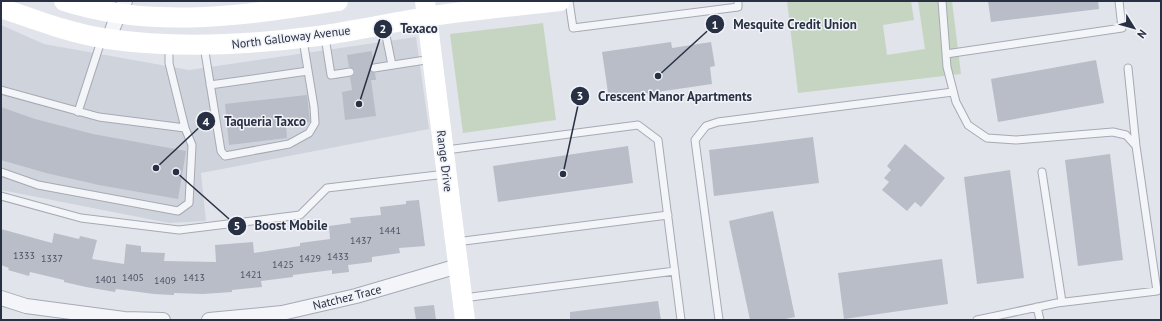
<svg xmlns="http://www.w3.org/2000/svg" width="1162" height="321" font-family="'PT Sans',sans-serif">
<rect width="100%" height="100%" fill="#e1e4ea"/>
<path fill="#cfd3dc" d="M 1,25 L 44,44 L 189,70 L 416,37 L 429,129 L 201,173 L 206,221 L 169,223 L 1,190 Z"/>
<path fill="#c5d5c2" d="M 787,1 L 911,1 L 914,20 L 883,25 L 887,55 L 925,49 L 918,1 L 952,1 L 961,74 L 798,93 Z
M 543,23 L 556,120 L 463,133 L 450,34 Z"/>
<path fill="#b8bdc8" d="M 988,1 L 1098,1 L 1099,9 L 991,22 Z
M 671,42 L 672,48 L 711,42 L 715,66 L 710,67 L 712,84 L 609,99 L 602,52 Z
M 372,51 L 373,63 L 371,64 L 369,68 L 370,71 L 375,73 L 376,80 L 371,80 L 376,116 L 345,120 L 342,92 L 352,90 L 350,77 L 353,76 L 355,72 L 354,69 L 349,67 L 347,55 Z
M 1096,60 L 1104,103 L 998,122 L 991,79 Z
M 307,95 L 310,122 L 286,126 L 287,138 L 229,145 L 225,104 Z
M 1,107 L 35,119 L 93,134 L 186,151 L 178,199 L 99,185 L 46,173 L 1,160 Z
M 813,137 L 819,183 L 714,196 L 709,150 Z
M 905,144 L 945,178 L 921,207 L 915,202 L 907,211 L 882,190 L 889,182 L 884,178 L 891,170 L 887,166 Z
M 628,146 L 633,183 L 498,202 L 493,166 Z
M 1110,154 L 1123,260 L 1078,266 L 1065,160 Z
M 1010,170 L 1024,278 L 977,284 L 964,177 Z
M 419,200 L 425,246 L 399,248 L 400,253 L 372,257 L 372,262 L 348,265 L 349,272 L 332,274 L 332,270 L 293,275 L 293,277 L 261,281 L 262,287 L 232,290 L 232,292 L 203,294 L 174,293 L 174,295 L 154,294 L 116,289 L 115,292 L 86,287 L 64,282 L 64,280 L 30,272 L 29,276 L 8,270 L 9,268 L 1,265 L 1,229 L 52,243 L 54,233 L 79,239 L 80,236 L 97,240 L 92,259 L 124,264 L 126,244 L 141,246 L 141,252 L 165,253 L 164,261 L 216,262 L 215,245 L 253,242 L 254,253 L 300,246 L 300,243 L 330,239 L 329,226 L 351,223 L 350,218 L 381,215 L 380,207 L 406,204 L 406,201 Z
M 773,211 L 795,317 L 780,320 L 750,320 L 729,221 Z
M 942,259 L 948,304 L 844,319 L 838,273 Z
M 658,301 L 661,320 L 570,320 L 570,312 Z
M 434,305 L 436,320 L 416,320 L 414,307 Z"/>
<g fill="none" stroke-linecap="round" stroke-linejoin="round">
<defs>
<path id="lane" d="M 569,1 L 573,28 L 738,7 L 738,1
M 942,1 L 947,67 L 956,102 L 968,125 L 987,138 L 1016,140 L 1113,132 L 1126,135 L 1136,146 L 1157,291 L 1057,303 L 977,320
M 384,26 L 392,65
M 325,37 L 331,75 L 350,72
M 204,46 L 221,151 L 225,156 L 289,144 L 309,133 L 315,123 L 314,107 L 303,40
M 946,54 L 1122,28 L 1119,1
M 374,68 L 432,59
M 1128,68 L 1136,146
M 210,85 L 308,71
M 1,90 L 99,117 L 185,128 L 169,63 L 169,46
M 78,112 L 102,38
M 446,150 L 638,125 L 658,140 L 681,320
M 1,172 L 38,185 L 178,211 L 189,203 L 192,145 L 185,128
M 1042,172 L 1062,302
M 1,196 L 81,218 L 179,230 L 300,215 L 327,188 L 446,174
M 456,242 L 668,215
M 463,298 L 675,271
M 1037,307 L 1040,320
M 719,320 L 695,140 L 706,126 L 718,122 L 953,92"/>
<path id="street" d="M 109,39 L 114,25 L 125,1
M 1,298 L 26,306 L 124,319 L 163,320
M 209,320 L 282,313 L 356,296 L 458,266"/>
</defs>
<use href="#lane" stroke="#a6aab5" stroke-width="9"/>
<use href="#street" stroke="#a6aab5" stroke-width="16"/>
<use href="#lane" stroke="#f4f5f8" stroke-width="7"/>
<use href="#street" stroke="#f4f5f8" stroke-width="14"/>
<path stroke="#fff" stroke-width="20" d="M 64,1 C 153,30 248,15 338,1
M 425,1 L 465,320
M 1,8 C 36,20 72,34 108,39 C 178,49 249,45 318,36 C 354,31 390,23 426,17 C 470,10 516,6 560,1"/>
</g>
<g text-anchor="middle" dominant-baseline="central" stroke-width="3" stroke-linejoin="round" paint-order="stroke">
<g font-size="10" fill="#4c5364">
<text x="390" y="230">1441</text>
<text x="361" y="240">1437</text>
<text x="24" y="255">1333</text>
<text x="338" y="256">1433</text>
<text x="52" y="258">1337</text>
<text x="310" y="258">1429</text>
<text x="283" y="264">1425</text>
<text x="251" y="274">1421</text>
<text x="133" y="277">1405</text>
<text x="194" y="277">1413</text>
<text x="106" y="279">1401</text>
<text x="165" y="280">1409</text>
</g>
<g font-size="12" fill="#283043" stroke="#f1f3f8">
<text transform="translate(291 37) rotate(-7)">North Galloway Avenue</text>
<text transform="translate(445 161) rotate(83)">Range Drive</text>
<text transform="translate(347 297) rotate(-14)">Natchez Trace</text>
</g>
</g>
<path fill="none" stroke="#283043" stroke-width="1.5" d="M658 76L715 24M359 104L383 29M563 174L580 96M156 168L206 121M176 172L237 226"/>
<g fill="#283043" stroke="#f1f3f8" stroke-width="1.5">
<circle cx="658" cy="76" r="4"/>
<circle cx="359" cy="104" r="4"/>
<circle cx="563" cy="174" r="4"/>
<circle cx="156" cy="168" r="4"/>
<circle cx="176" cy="172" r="4"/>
<circle cx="715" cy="24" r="10"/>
<circle cx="383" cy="29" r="10"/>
<circle cx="580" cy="96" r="10"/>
<circle cx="206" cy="121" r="10"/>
<circle cx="237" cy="226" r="10"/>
</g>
<g font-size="12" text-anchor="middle" font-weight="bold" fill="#fff">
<text x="715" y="29">1</text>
<text x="383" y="33">2</text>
<text x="580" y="100">3</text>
<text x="206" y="126">4</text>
<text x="237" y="230">5</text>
</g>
<g font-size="13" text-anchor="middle" font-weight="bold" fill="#283043" stroke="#f1f3f8" stroke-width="3" stroke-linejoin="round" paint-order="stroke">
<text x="795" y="29">Mesquite Credit Union</text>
<text x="419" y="33">Texaco</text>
<text x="675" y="101">Crescent Manor Apartments</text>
<text x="265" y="126">Taqueria Taxco</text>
<text x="291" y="230">Boost Mobile</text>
</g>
<rect width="1162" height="321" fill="none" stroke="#283043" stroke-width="4"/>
<g transform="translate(1134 28) rotate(127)" stroke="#f1f3f8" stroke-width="3" paint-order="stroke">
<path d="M0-3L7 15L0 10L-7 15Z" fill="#283043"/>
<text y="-6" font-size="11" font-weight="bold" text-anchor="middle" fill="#283043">N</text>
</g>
</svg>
